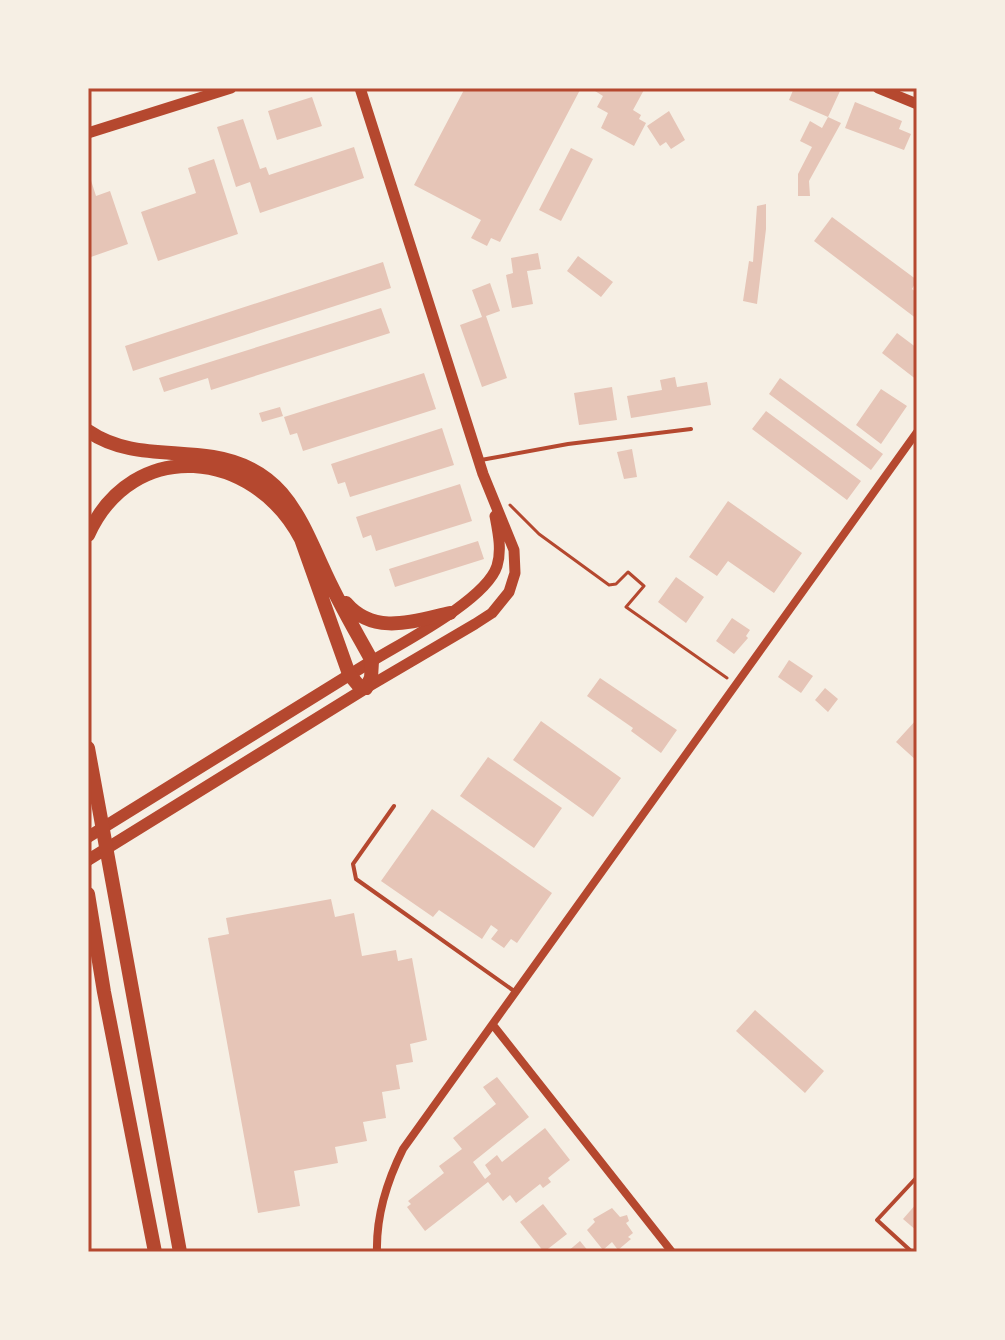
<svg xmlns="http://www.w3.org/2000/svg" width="1005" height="1340" font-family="'Exo 2',sans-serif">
<rect width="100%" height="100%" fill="#f6efe4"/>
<path fill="#e6c5b7" d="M 465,88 L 581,88 L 500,242 L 491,238 L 487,246 L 471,238 L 481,220 L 414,185 Z
M 596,88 L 645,88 L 633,110 L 641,115 L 639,119 L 646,123 L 634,146 L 601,128 L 608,113 L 597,107 L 603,96 L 595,91 Z
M 794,88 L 834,88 L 840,91 L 828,117 L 789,100 Z
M 312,97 L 322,126 L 277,140 L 268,111 Z
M 855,102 L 902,121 L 899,129 L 911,134 L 904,150 L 845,128 Z
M 669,111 L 685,140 L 671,149 L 666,142 L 660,146 L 647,126 Z
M 828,117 L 841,123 L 809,181 L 810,196 L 798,196 L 798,174 L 812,147 L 800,141 L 810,121 L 822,128 Z
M 243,119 L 260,169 L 266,167 L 269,175 L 354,147 L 364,178 L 260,213 L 250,182 L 236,187 L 217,127 Z
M 571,148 L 593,159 L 561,221 L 539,210 Z
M 214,159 L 238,234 L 158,261 L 141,212 L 196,193 L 188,168 Z
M 88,171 L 96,196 L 110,191 L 128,244 L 88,258 Z
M 766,204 L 766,229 L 757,304 L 743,301 L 749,261 L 753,262 L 757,206 Z
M 832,217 L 917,280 L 912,289 L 917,293 L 917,319 L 814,241 Z
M 538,253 L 541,269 L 527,271 L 533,304 L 512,308 L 506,275 L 513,273 L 511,258 Z
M 578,256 L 613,282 L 601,297 L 567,271 Z
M 383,262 L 391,288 L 133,371 L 125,346 Z
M 490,283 L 500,311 L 486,316 L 507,378 L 482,387 L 460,325 L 482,317 L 472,290 Z
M 381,308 L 390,333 L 211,390 L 208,378 L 164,392 L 159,378 Z
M 897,333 L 917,348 L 917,380 L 882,353 Z
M 424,373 L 436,409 L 303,451 L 297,433 L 290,435 L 284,417 Z
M 675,377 L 677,387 L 707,382 L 711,405 L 631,418 L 627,396 L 662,390 L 660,380 Z
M 780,378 L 883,454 L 871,470 L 769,394 Z
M 612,387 L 617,420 L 579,425 L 574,393 Z
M 881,389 L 907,406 L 881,444 L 856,425 Z
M 280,407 L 283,416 L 262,422 L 259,413 Z
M 766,411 L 861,481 L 847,500 L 752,429 Z
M 442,428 L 454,465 L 350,497 L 345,482 L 338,484 L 331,464 Z
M 632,449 L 637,477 L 624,479 L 617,452 Z
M 460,484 L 472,521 L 376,551 L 371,535 L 363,538 L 356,517 Z
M 728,501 L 802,553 L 774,593 L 728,561 L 717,576 L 689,557 Z
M 478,541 L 484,559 L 395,587 L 389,569 Z
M 676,577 L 704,597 L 686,623 L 658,602 Z
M 732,618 L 750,630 L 746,636 L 748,638 L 734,654 L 716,641 Z
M 789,660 L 813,676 L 801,693 L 778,677 Z
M 600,678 L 677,730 L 661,753 L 631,731 L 633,728 L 587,696 Z
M 825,688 L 838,699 L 828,712 L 815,700 Z
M 917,719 L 917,761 L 896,742 Z
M 541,721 L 621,778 L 593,817 L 513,760 Z
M 488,757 L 562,808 L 534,848 L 460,796 Z
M 432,809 L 552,893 L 517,943 L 511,939 L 504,948 L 491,939 L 498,930 L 491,925 L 482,939 L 439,910 L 433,917 L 381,881 Z
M 331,899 L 335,917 L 354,913 L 362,956 L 396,950 L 398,961 L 412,958 L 427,1040 L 410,1044 L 413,1062 L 396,1065 L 400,1089 L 382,1092 L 386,1118 L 363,1122 L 367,1141 L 335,1147 L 338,1163 L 294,1171 L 300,1206 L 258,1213 L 208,938 L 229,934 L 226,918 Z
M 755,1010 L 824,1071 L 805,1093 L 736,1031 Z
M 497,1077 L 529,1117 L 473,1162 L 485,1179 L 491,1174 L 485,1165 L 497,1155 L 502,1162 L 545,1128 L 570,1160 L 548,1178 L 551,1182 L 543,1188 L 540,1184 L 516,1203 L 510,1195 L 503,1201 L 488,1182 L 425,1231 L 407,1207 L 411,1204 L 408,1201 L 444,1173 L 439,1166 L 462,1149 L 453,1138 L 496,1104 L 483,1087 Z
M 917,1203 L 917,1231 L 903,1219 Z
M 543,1204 L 567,1234 L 544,1252 L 520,1222 Z
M 612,1208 L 620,1217 L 627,1215 L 629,1221 L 626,1223 L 633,1233 L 628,1237 L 631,1239 L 618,1250 L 612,1242 L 603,1250 L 587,1230 L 595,1222 L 593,1219 Z
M 580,1241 L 589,1252 L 567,1252 Z"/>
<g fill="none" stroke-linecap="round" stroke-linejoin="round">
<path stroke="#b5482f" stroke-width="3" d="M 510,505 L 539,534 L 609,585 L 616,584 L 628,572 L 644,586 L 626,607 L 727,678"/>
<path stroke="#b5482f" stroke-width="4" d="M 481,460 L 568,444 L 691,429
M 394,806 L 353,864 L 356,879 L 514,991
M 912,1252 L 877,1220 L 917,1177"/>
<path stroke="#b5482f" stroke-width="8" d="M 493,1025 L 672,1252
M 377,1252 C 376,1215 387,1181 403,1149 L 917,432"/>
<path stroke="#b5482f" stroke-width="11" d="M 360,88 L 483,474 L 514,550 L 515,573 L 509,592 L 492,613 L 475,624 L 366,688
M 878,88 L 917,104
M 88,133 L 231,88
M 372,661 C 403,642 486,600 497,566 C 502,550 498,532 495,516"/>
<path stroke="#b5482f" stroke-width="12" d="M 88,837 L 372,661
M 88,860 L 366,688"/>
<path stroke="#b5482f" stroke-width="14" d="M 88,431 C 126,457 169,450 213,457 C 281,468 298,513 323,568 C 337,600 355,630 372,661 L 371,678 L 366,688 L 359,686 L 349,674 L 301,539 C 254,449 133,436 88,535
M 346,603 C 374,636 414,621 450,613
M 88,748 L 180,1252
M 88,894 L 104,992 L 155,1252"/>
</g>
<rect width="1005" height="1340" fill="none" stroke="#f6efe4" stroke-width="180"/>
<rect x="90" y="90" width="825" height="1160" fill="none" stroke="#b5482f" stroke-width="3"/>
</svg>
